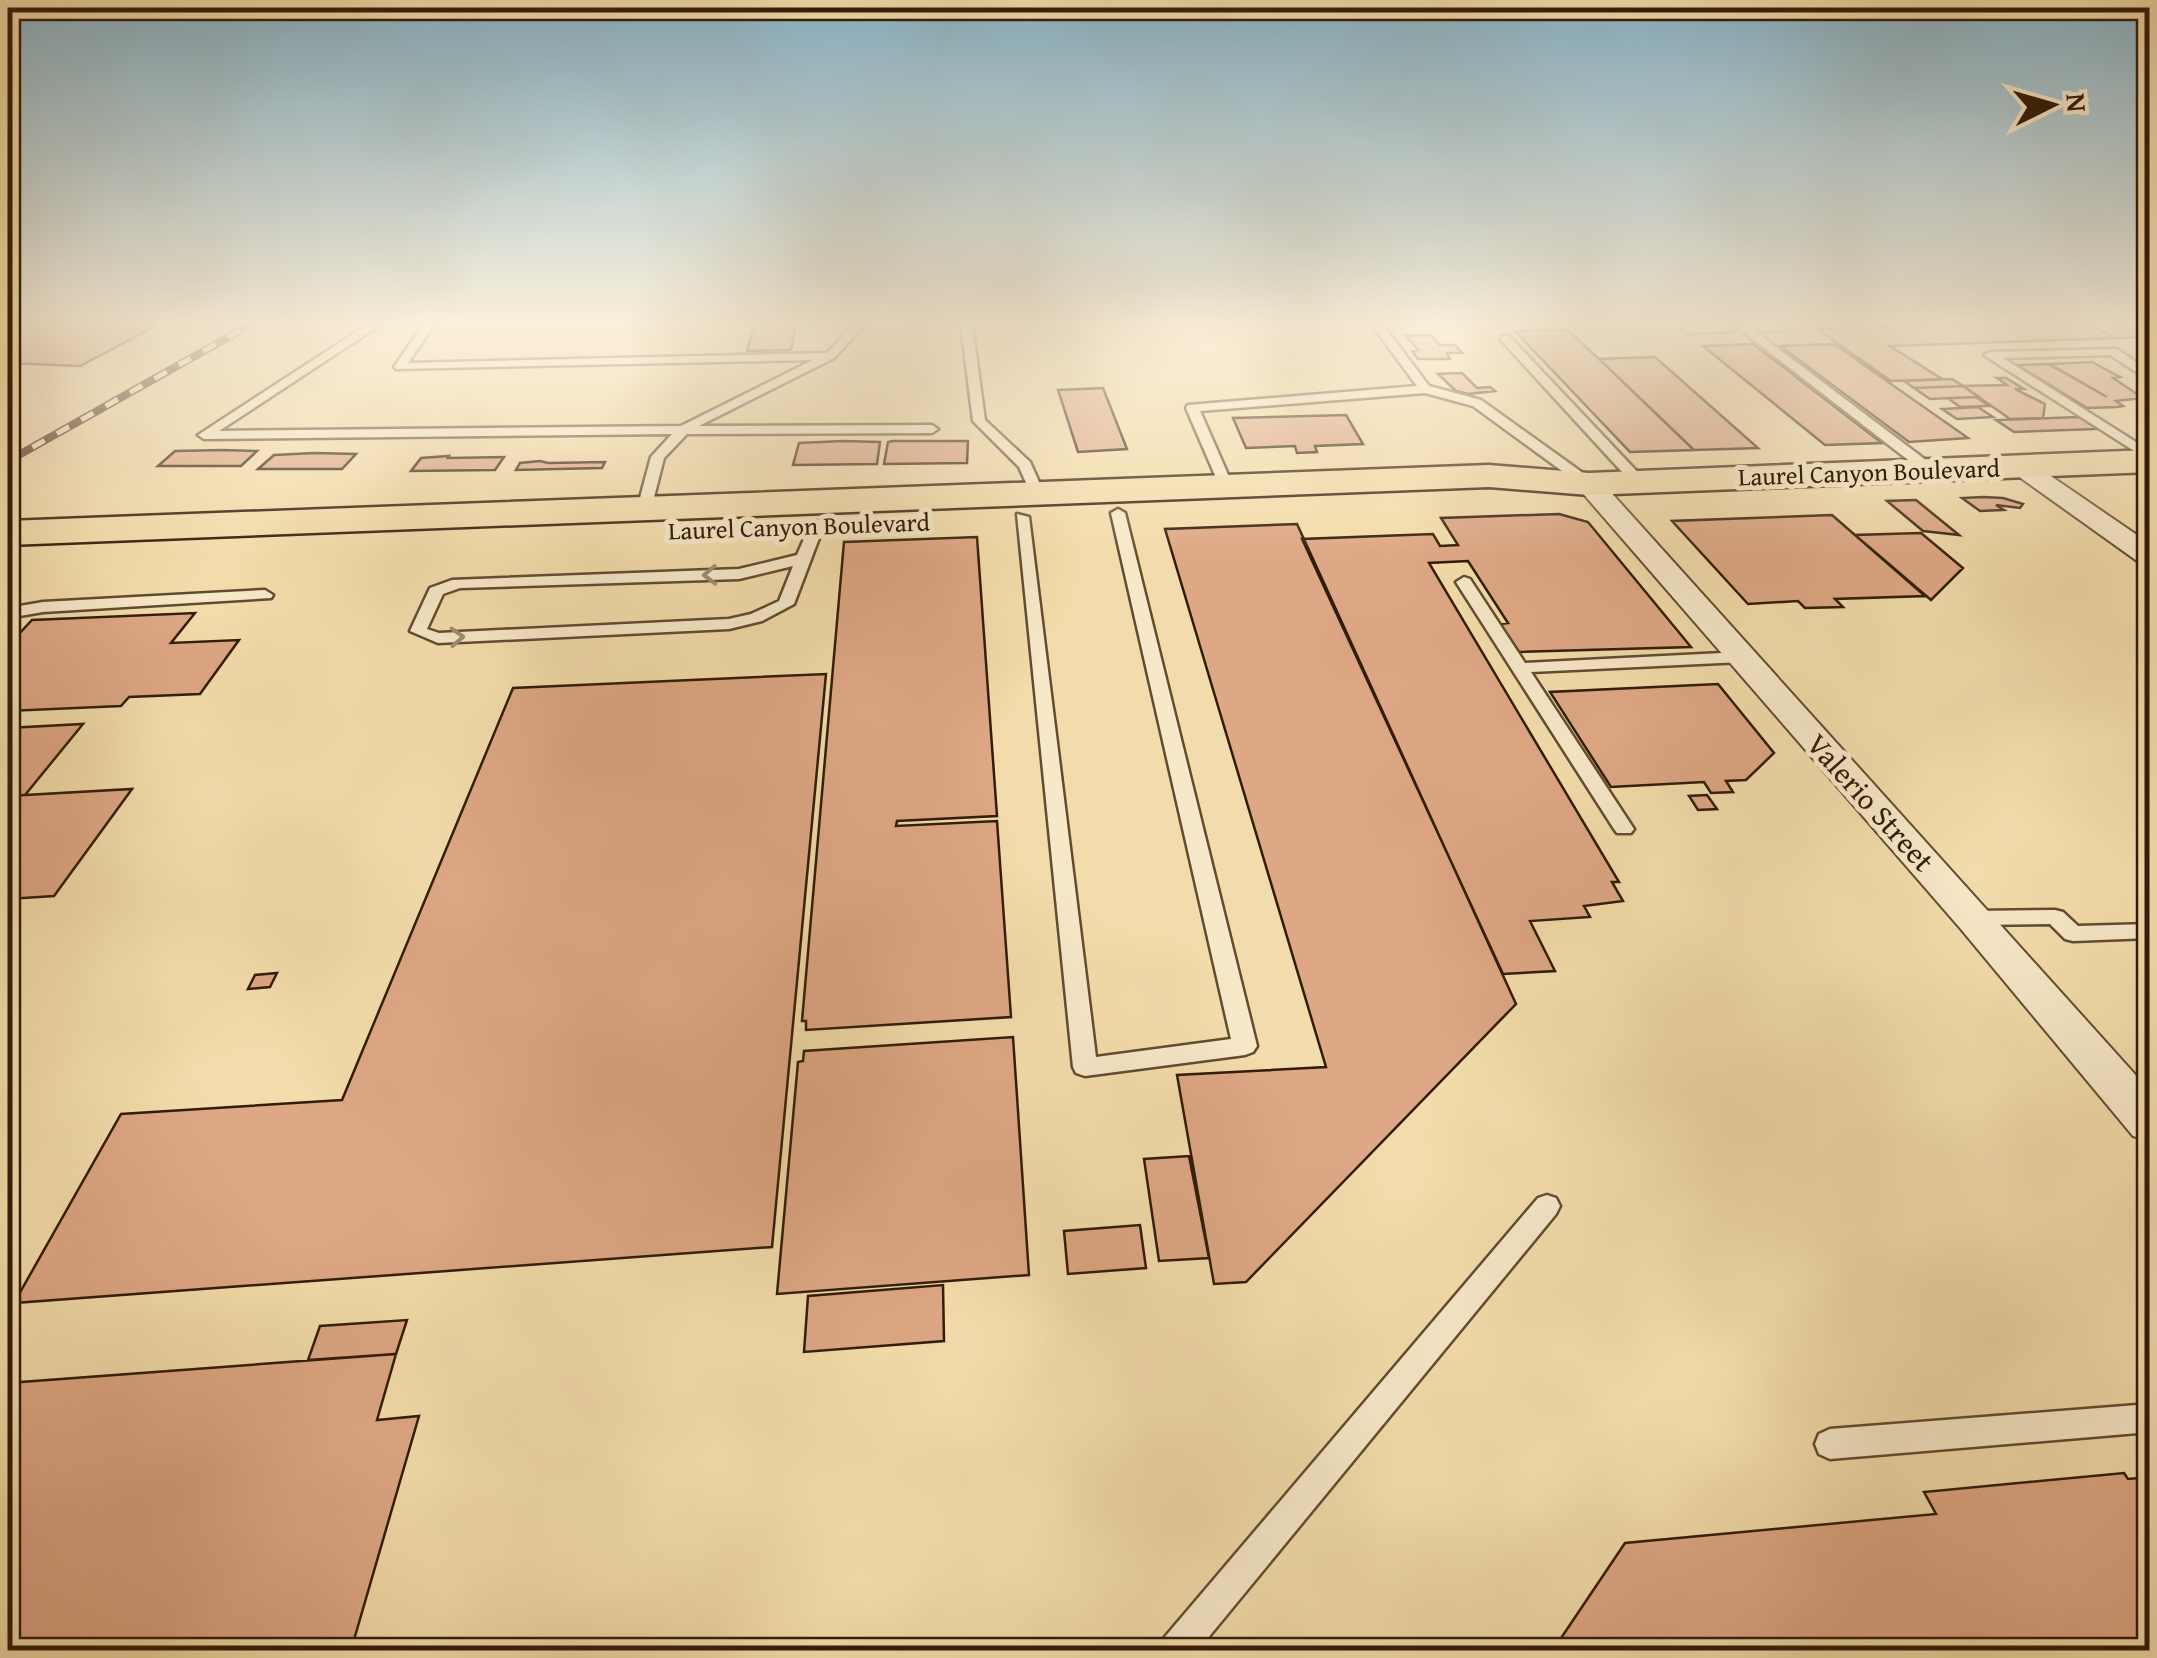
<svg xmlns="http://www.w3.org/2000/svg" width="2157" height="1658" font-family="'Gentium Book Plus',serif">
<rect width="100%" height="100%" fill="#f3dcab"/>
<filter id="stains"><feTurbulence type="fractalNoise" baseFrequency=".002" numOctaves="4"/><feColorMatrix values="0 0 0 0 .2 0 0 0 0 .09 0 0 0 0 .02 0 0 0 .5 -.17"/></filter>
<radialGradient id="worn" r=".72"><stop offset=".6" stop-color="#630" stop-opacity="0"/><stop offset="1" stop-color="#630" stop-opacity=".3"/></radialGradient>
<path fill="#dea785" stroke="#311c07" stroke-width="2.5" d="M 27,325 L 158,325 L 80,366 L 8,363 L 8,334 Z
M 754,325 L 796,325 L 791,350 L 747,351 Z
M 1961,325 L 2089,325 L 2115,338 L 1890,346 L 1942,379 L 1891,381 L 1817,329 Z
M 2089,325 L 2150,325 L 2150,337 L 2115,338 Z
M 1568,330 L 1599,359 L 1694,450 L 1630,452 L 1515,331 Z
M 1431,335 L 1440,345 L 1455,345 L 1462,353 L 1447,353 L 1450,359 L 1418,359 L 1412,351 L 1418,350 L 1406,336 Z
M 1753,344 L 1882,443 L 1825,445 L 1703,346 Z
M 1834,344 L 1968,438 L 1909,442 L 1780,346 Z
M 1655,357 L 1758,448 L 1694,450 L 1599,359 Z
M 2092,362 L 2120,377 L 2113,378 L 2143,398 L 2116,401 L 2123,406 L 2117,407 L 2087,408 L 2017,365 L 2048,364 L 2107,397 L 2050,364 Z
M 1462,373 L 1477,388 L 1490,387 L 1495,391 L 1468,394 L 1456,391 L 1438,374 Z
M 1997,378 L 2006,378 L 2024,389 L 2015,389 L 2045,404 L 2043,418 L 2010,419 L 1963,386 L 2007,385 Z
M 1952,379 L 1963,386 L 1914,388 L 1904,381 Z
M 1963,386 L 1979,397 L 1930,399 L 1914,388 Z
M 1103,388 L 1127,449 L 1078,452 L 1058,390 Z
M 1976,397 L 1989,406 L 1960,407 L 1948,398 Z
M 1978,407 L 1993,417 L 1957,419 L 1942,409 Z
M 1346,415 L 1363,444 L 1315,446 L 1317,452 L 1297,453 L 1295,446 L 1246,448 L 1233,418 Z
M 2079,417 L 2098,429 L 2014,432 L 1996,420 Z
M 843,441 L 880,442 L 877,464 L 793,465 L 799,443 Z
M 893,441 L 968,441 L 967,463 L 884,464 L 888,442 Z
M 223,450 L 257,451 L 241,466 L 158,466 L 175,451 Z
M 314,453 L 356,454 L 342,469 L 258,469 L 274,455 Z
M 449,456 L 448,458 L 504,457 L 495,470 L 411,471 L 421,458 Z
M 540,461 L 548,463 L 605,462 L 602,468 L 516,470 L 520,463 Z
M 1983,497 L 2003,498 L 2023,504 L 2020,508 L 1996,505 L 2004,510 L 1980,511 L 1962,498 Z
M 1916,500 L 1959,535 L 1923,531 L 1887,501 Z
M 1559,514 L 1588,522 L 1691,647 L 1519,652 L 1500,624 L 1508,623 L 1468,561 L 1429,563 L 1619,882 L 1612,882 L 1623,901 L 1584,906 L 1590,917 L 1530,921 L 1555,971 L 1503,974 L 1302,539 L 1433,534 L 1440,546 L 1458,545 L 1441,518 Z
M 1832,515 L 1925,596 L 1835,599 L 1843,607 L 1805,608 L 1798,601 L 1748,604 L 1672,521 Z
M 1297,524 L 1516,1004 L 1246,1282 L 1214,1284 L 1177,1075 L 1326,1067 L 1165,529 Z
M 1921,533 L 1963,568 L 1931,600 L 1855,535 Z
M 977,537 L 997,816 L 897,821 L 896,826 L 997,821 L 1011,1017 L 806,1030 L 806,1021 L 802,1021 L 844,542 Z
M 195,613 L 171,643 L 239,640 L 200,694 L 129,697 L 121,706 L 8,711 L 8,636 L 17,636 L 32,620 Z
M 826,674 L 772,1247 L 14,1303 L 121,1114 L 342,1100 L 513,688 Z
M 1718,684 L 1774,753 L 1746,780 L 1726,781 L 1733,792 L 1711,793 L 1704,782 L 1611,787 L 1550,692 Z
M 83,724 L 25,795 L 8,796 L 8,728 Z
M 132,789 L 54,896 L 8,899 L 8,796 Z
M 1707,795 L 1717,809 L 1698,810 L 1689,796 Z
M 277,973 L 270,987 L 248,989 L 255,975 Z
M 1013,1037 L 1029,1275 L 777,1294 L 798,1062 L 803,1061 L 804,1051 Z
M 1189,1156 L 1209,1258 L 1159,1261 L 1144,1159 Z
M 1140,1225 L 1146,1268 L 1068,1274 L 1064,1231 Z
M 943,1285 L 944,1341 L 804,1352 L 808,1296 Z
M 407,1320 L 396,1354 L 308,1360 L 320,1326 Z
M 396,1354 L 377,1420 L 419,1416 L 351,1650 L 8,1650 L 8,1383 Z
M 2124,1473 L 2128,1479 L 2139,1478 L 2150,1493 L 2150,1650 L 1553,1650 L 1625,1543 L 1936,1514 L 1924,1492 Z"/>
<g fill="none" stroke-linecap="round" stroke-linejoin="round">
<defs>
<path id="lane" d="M 367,325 L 380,325 L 219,431 L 681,426 L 813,360 L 396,369 L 394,367 L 423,325 L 434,325 L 408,363 L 827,353 L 854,325 L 865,325 L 834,358 L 699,426 L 932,425 L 938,429 L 932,433 L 687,434 L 664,458 L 651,509 L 644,513 L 637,509 L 651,457 L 672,434 L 204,439 L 198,435 Z
M 961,325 L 972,325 L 985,420 L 1030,462 L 1044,493 L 1042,496 L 1032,496 L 1019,467 L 973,421 Z
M 1372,325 L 1383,325 L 1429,386 L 1481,400 L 1594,481 L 1594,487 L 1584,487 L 1473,406 L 1425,393 L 1200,411 L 1233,486 L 1221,489 L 1186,408 L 1188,405 L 1417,386 Z
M 1790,325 L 1790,329 L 1786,330 L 1755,331 L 1935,467 L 1935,473 L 1925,473 L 1738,328 L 1743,325 Z
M 1728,326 L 1732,327 L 1732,331 L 1689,333 L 1683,330 L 1689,327 Z
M 1501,336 L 1509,336 L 1644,479 L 1644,485 L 1634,485 L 1501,340 Z
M 2117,349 L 2150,372 L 2150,381 L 2110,355 L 2003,358 L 2150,451 L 2150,461 L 1984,355 L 1990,352 Z
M 1118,509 L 1125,513 L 1257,1046 L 1253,1052 L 1245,1055 L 1085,1076 L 1076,1073 L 1073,1067 L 1017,514 L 1029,517 L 1096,1057 L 1231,1039 L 1111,513 Z
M 817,521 L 824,525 L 794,604 L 762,621 L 729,629 L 438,643 L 410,631 L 430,588 L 452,580 L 739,569 L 797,555 L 810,525 ZM 793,566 L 779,601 L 751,614 L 729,619 L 439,633 L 427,629 L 443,594 L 460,588 L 739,579 Z
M 1464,577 L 1470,579 L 1525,663 L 1742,652 L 1750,657 L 1742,662 L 1531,672 L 1634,829 L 1631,833 L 1617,833 L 1614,829 L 1456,582 Z
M 265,590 L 273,595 L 271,598 L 43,612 L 8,618 L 8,608 L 43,602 Z
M 2055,910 L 2063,912 L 2078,926 L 2150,924 L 2150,938 L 2073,941 L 2065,939 L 2050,924 L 1974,925 L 1963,918 L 1974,911 Z
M 1547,1195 L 1556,1198 L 1560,1206 L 1556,1214 L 1198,1650 L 1159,1650 L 1164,1638 L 1538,1198 Z
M 2150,1404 L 2150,1432 L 1830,1459 L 1819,1454 L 1815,1444 L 1819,1434 L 1830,1429 Z"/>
<path id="street" d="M 2020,458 L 2029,461 L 2150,544 L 2150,565 L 2140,563 L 2011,471 L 2007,466 Z
M 1589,476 L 1598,478 L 2150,1091 L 2150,1141 L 2133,1136 L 1960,928 L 1580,490 L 1576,484 L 1580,478 Z"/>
<path id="primary" d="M 2150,450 L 2150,472 L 1589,495 L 1489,487 L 8,545 L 8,521 L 1489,465 L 1589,473 Z"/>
</defs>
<use href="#lane" stroke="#624c30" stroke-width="5"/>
<use href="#street" stroke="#624c30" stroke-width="4"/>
<use href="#primary" stroke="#311c07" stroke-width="5"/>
<use href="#lane" fill="#f7e8c8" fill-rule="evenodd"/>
<use href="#street" fill="#f7e8c8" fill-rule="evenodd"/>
<use href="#primary" fill="#f3dcab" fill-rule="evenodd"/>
<defs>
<path id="rail" d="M 8,461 L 250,325"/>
</defs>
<use href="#rail" stroke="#311c07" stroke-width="8"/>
<use href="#rail" stroke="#f7e8c8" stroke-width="5" stroke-dasharray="14" stroke-linecap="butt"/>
</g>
<defs><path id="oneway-chevron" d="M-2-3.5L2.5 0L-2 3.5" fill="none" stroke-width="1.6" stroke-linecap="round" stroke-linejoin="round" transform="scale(2.5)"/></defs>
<g stroke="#9e8c71">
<use href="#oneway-chevron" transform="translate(710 575) rotate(178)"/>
<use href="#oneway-chevron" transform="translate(457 637) rotate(-3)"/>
</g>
<linearGradient id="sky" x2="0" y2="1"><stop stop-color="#89b7ce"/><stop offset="0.58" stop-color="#faefd9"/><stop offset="1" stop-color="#faefd9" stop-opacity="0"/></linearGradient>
<rect width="2157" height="557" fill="url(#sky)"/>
<g text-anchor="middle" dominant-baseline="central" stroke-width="10" stroke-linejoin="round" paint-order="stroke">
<g font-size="25" fill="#311c07" stroke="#f7e8c8">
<text transform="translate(1869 472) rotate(-2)">Laurel Canyon Boulevard</text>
<text transform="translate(799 526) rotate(-2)">Laurel Canyon Boulevard</text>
</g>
<g font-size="30" fill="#311c07" stroke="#f7e8c8">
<text transform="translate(1871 802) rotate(48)">Valerio Street</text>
</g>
</g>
<rect width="2157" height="1658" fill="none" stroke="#f3dcab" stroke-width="40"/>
<rect x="10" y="10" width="2137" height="1638" fill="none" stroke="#311c07" stroke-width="5"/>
<rect x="20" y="20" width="2117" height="1618" fill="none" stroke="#311c07" stroke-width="2.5"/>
<g transform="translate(2052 105) rotate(85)" stroke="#f7e8c8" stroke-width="8" paint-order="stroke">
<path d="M0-8L18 38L0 25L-18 38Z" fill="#311c07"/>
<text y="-15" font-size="28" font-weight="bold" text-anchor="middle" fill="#311c07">N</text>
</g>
<rect width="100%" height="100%" filter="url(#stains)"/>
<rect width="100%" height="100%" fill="url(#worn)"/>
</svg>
